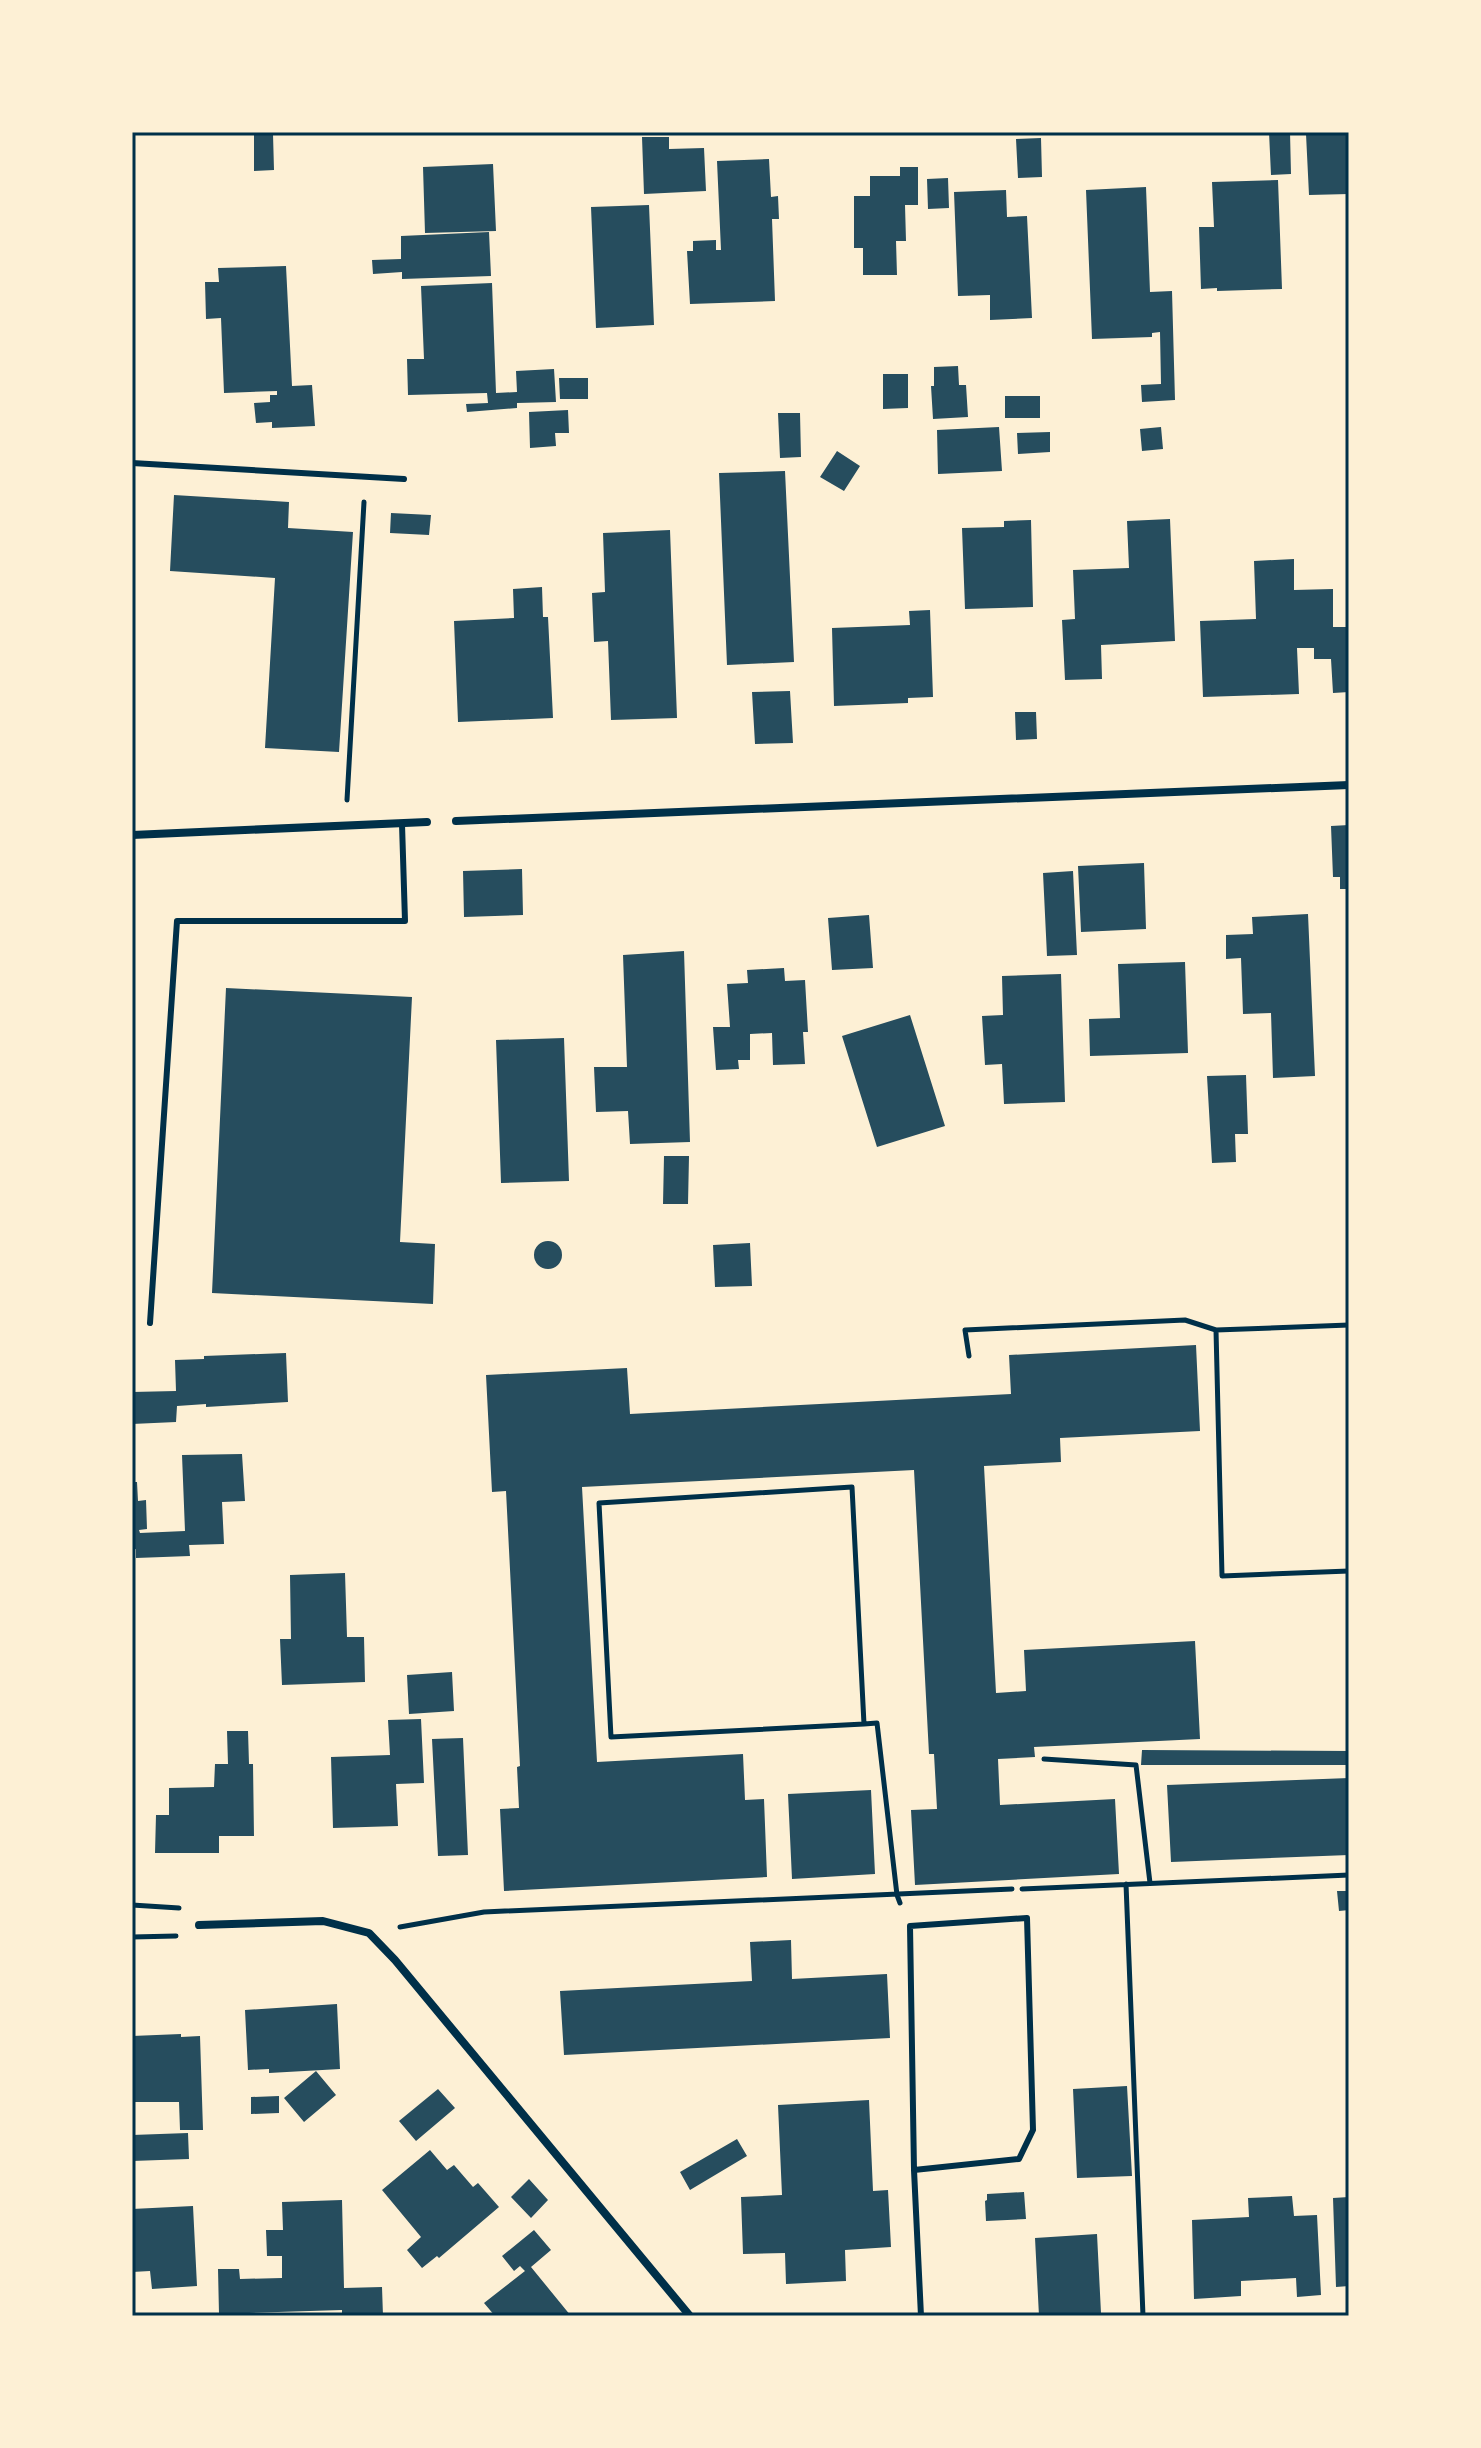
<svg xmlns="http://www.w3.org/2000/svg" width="1481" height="2448" font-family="'Nunito Sans',sans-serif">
<rect width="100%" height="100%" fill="#fdf0d5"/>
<path fill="#264d5e" d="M 1269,132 L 1290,132 L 1291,174 L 1271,175 Z
M 1349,133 L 1349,194 L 1309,195 L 1306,134 Z
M 254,134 L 273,134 L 274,170 L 254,171 Z
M 642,137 L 669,137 L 669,149 L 704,148 L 706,191 L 644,194 Z
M 1041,138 L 1042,177 L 1018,178 L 1016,139 Z
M 769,159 L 771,197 L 778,196 L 779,219 L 772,219 L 775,301 L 690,304 L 687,251 L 693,251 L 693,241 L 716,240 L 716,250 L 721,250 L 717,161 Z
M 493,164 L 496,231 L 425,233 L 423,167 Z
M 900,167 L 918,167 L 918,205 L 905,205 L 906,241 L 896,241 L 897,275 L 863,275 L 863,248 L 854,248 L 854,196 L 870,196 L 870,176 L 900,176 Z
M 948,178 L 949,208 L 928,209 L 927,179 Z
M 1278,180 L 1282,289 L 1217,291 L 1217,288 L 1201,289 L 1199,227 L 1214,227 L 1212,182 Z
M 1146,187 L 1150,292 L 1172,291 L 1175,400 L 1142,402 L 1141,385 L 1161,384 L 1160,332 L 1152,333 L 1152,337 L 1092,339 L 1086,190 Z
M 1006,190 L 1007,217 L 1027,216 L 1032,318 L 990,320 L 990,295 L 958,296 L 954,192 Z
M 649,205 L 654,325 L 596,328 L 591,207 Z
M 489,232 L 491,276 L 402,279 L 402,272 L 373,274 L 372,260 L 401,259 L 401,236 Z
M 286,266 L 292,386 L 312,385 L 315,426 L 272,428 L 272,422 L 256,423 L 254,403 L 270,402 L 270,395 L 277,395 L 277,391 L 224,393 L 221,318 L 206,319 L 205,282 L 219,282 L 218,268 Z
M 492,283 L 496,393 L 517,392 L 516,371 L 554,369 L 556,402 L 517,403 L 517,408 L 467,412 L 466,404 L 488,403 L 487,393 L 408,395 L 407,359 L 424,359 L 421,286 Z
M 958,366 L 959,385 L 966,385 L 968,417 L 933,419 L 931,386 L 934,386 L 934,367 Z
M 883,374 L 908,374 L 908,408 L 883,409 Z
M 559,378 L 588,378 L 588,399 L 560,399 Z
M 1005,396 L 1040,396 L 1040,418 L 1005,418 Z
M 568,410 L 569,433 L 555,433 L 556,446 L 530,448 L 529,412 Z
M 778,413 L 800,413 L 801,457 L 780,458 Z
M 999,427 L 1002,471 L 938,474 L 937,430 Z
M 1161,427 L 1163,449 L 1142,451 L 1140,429 Z
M 1050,432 L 1050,452 L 1018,454 L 1017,433 Z
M 837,451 L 860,466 L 844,491 L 820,477 Z
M 785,471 L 794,662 L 727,665 L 719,473 Z
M 174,495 L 289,502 L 288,528 L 353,532 L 339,752 L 265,748 L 275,578 L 170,571 Z
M 391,513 L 431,515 L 429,535 L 390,533 Z
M 1170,519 L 1175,641 L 1101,645 L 1102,679 L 1065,680 L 1062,620 L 1075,619 L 1073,570 L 1129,568 L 1127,521 Z
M 1031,520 L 1033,607 L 965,609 L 962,528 L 1004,527 L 1004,521 Z
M 670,530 L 677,718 L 611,720 L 608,641 L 594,642 L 592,593 L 605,592 L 603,533 Z
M 1294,559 L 1294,590 L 1333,589 L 1333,627 L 1349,627 L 1349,692 L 1333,693 L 1331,659 L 1314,659 L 1314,648 L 1297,648 L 1299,694 L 1203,697 L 1200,621 L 1256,619 L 1254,561 Z
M 542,587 L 543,617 L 548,617 L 553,718 L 458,722 L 454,621 L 514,618 L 513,589 Z
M 930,610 L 933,697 L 908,698 L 908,703 L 834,706 L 832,628 L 910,625 L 909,611 Z
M 790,691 L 793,743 L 755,744 L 752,692 Z
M 1015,712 L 1036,712 L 1037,739 L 1016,740 Z
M 1349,825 L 1349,889 L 1340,889 L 1340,877 L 1333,877 L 1331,826 Z
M 1144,863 L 1146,929 L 1081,932 L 1078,866 Z
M 522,869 L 523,915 L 464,917 L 463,871 Z
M 1073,871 L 1077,955 L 1047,956 L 1043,873 Z
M 1308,914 L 1315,1076 L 1273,1078 L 1271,1013 L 1243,1014 L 1241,958 L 1226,959 L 1226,935 L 1253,934 L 1252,917 Z
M 869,915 L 873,968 L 832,970 L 828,918 Z
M 684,951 L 690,1142 L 630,1144 L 628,1111 L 596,1112 L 594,1067 L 627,1067 L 623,955 Z
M 1185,962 L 1188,1053 L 1090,1056 L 1089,1019 L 1120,1018 L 1118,964 Z
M 784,968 L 785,981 L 805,980 L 808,1032 L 803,1032 L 805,1064 L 773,1065 L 772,1033 L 750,1034 L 750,1060 L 738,1060 L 739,1069 L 716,1070 L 713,1027 L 730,1027 L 727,984 L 748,983 L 747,970 Z
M 1061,974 L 1065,1102 L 1004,1104 L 1002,1064 L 985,1065 L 982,1016 L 1003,1015 L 1002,976 Z
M 226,988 L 412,997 L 400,1242 L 435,1244 L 433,1304 L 212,1293 Z
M 910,1015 L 945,1126 L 877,1147 L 842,1036 Z
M 564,1038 L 569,1181 L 501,1183 L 496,1040 Z
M 1246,1075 L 1248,1134 L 1235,1134 L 1236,1162 L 1212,1163 L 1207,1076 Z
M 664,1156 L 689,1156 L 688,1204 L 663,1204 Z
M534 1255a14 14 0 1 1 28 0a14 14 0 1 1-28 0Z
M 750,1243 L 752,1286 L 715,1287 L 713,1245 Z
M 1196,1345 L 1200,1431 L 1060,1438 L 1061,1462 L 984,1466 L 996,1693 L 1026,1691 L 1024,1650 L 1195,1641 L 1200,1739 L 1034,1747 L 1035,1757 L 998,1759 L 1000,1805 L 1115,1799 L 1119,1874 L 915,1885 L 911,1810 L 937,1809 L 934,1754 L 929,1754 L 914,1470 L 582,1487 L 597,1762 L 743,1754 L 745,1800 L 764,1799 L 767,1877 L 504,1891 L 500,1809 L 519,1808 L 517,1767 L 520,1766 L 506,1491 L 492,1492 L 486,1375 L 627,1368 L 630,1414 L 1011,1394 L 1009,1355 Z
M 286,1353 L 288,1402 L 206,1407 L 206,1404 L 177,1406 L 176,1422 L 132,1424 L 132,1392 L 176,1391 L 175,1360 L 204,1359 L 204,1356 Z
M 242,1454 L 245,1501 L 222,1502 L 224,1544 L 189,1545 L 190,1556 L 136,1558 L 136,1549 L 132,1550 L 132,1482 L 137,1482 L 138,1501 L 146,1500 L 147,1529 L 139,1530 L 140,1533 L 185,1531 L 182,1455 Z
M 345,1573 L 347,1637 L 364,1637 L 365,1682 L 282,1685 L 280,1639 L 291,1639 L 290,1575 Z
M 452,1672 L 454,1711 L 409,1714 L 407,1675 Z
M 421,1719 L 424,1783 L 396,1784 L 398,1826 L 333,1828 L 331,1757 L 390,1755 L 388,1720 Z
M 227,1731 L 248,1731 L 249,1764 L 253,1764 L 254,1836 L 219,1836 L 219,1853 L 155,1853 L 156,1815 L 169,1815 L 169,1788 L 214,1787 L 215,1764 L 228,1764 Z
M 463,1738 L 468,1855 L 438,1856 L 432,1739 Z
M 1142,1750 L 1349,1751 L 1349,1765 L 1141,1765 Z
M 1349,1778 L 1349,1855 L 1171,1862 L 1167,1785 Z
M 871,1790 L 875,1874 L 792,1879 L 788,1794 Z
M 1337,1891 L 1349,1891 L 1349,1910 L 1339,1911 Z
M 791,1940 L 792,1979 L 887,1974 L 890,2038 L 564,2055 L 560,1991 L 752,1981 L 750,1942 Z
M 337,2004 L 340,2069 L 269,2073 L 269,2069 L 248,2070 L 245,2010 Z
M 181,2034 L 181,2037 L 200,2036 L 203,2130 L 180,2130 L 179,2102 L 132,2102 L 132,2036 Z
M 316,2071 L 336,2095 L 304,2122 L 284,2098 Z
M 1127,2086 L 1132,2176 L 1077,2178 L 1073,2089 Z
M 438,2089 L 455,2108 L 416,2141 L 399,2121 Z
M 279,2096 L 279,2113 L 251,2114 L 251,2097 Z
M 869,2100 L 873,2191 L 888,2190 L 891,2247 L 845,2250 L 846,2281 L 786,2284 L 785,2253 L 743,2254 L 741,2197 L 782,2195 L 778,2105 Z
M 188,2133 L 189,2159 L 132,2161 L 132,2135 Z
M 737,2139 L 747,2156 L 690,2190 L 680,2172 Z
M 430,2150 L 447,2170 L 454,2165 L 473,2187 L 478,2183 L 499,2207 L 439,2258 L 437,2256 L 422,2268 L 407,2250 L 421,2237 L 382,2190 Z
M 529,2179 L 548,2200 L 531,2218 L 511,2197 Z
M 1024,2192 L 1026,2219 L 986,2221 L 985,2201 L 987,2200 L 987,2194 Z
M 1292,2196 L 1294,2216 L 1317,2215 L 1321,2295 L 1297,2297 L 1296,2278 L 1241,2281 L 1241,2296 L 1194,2299 L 1192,2220 L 1249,2217 L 1248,2198 Z
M 1349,2197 L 1349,2286 L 1336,2287 L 1333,2198 Z
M 342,2200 L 344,2288 L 382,2287 L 383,2316 L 342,2316 L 342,2310 L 219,2314 L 218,2269 L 239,2269 L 240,2279 L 282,2278 L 282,2256 L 267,2256 L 266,2230 L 283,2230 L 282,2202 Z
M 193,2206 L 197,2286 L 152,2289 L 150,2271 L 132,2272 L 132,2209 Z
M 534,2230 L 551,2250 L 531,2267 L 571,2316 L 495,2316 L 484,2303 L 525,2271 L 520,2266 L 514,2271 L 502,2256 Z
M 1097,2234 L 1101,2313 L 1039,2316 L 1035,2238 Z"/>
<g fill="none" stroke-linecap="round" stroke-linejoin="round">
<path stroke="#003049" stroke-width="5" d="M 347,800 L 364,502
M 1216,1330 L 1222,1576 L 1349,1571
M 969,1356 L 965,1330 L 1185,1320 L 1216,1330 L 1349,1325
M 864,1724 L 852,1487 L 599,1503 L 611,1737 L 864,1724 L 877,1723 L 897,1895 L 900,1903
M 1044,1759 L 1136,1765 L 1150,1883
M 1126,1884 L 1143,2316
M 1022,1889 L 1349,1875
M 132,1905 L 179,1908
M 400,1927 L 484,1912 L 1012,1889
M 132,1937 L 176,1936"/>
<path stroke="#003049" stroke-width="6" d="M 132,463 L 404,479
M 150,1323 L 177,921 L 405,921 L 402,824
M 914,2170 L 1019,2159 L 1033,2130 L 1027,1918 L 910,1926 L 914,2170 L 921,2316"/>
<path stroke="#003049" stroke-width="8" d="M 456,821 L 1349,785
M 132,835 L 427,822
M 199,1925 L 323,1921 L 369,1933 L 395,1960 L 690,2316"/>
</g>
<rect width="1481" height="2448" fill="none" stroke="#fdf0d5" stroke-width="268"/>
<rect x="134" y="134" width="1213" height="2180" fill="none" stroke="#003049" stroke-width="3"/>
</svg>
